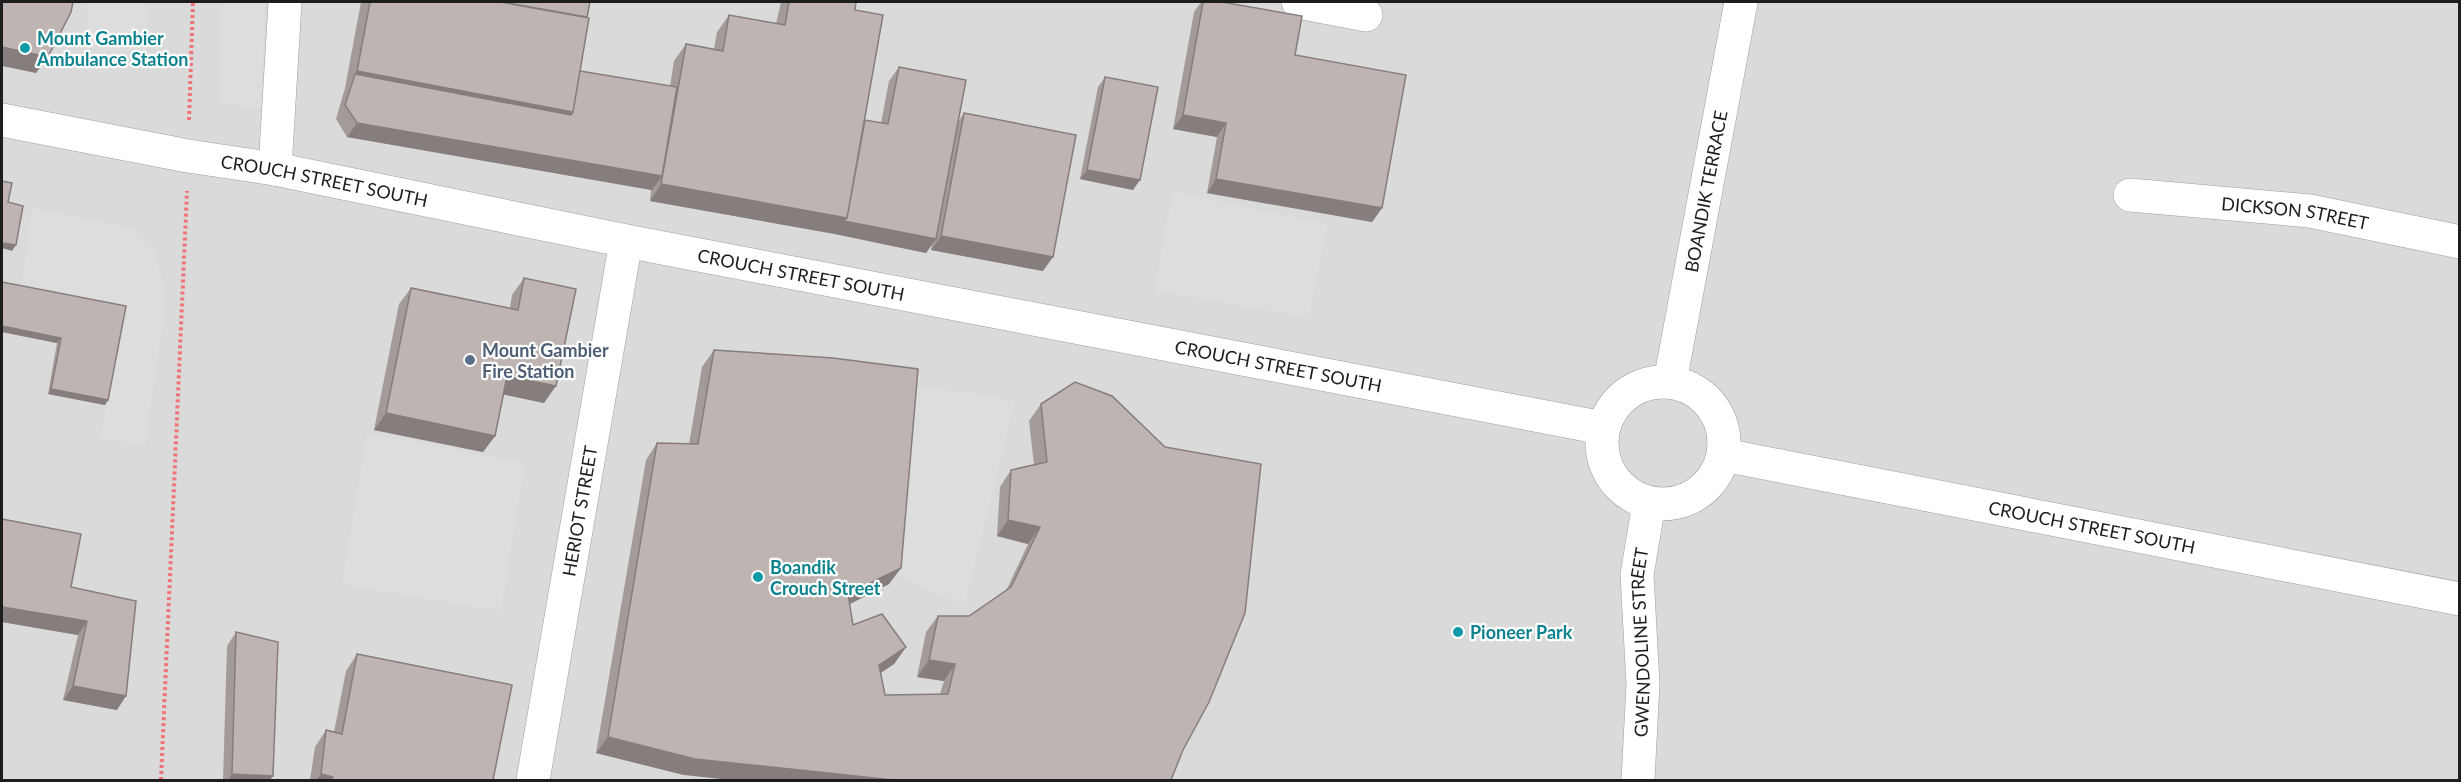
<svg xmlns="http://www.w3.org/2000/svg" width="2461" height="782" font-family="Lato,sans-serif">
<rect width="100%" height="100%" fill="#eee9e4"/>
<path fill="#dbdada" d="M 2,2 L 2459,2 L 2459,780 L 2,780 Z"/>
<path fill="#ddd" d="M 88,2 L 148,2 L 146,54 L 88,48 Z
M 222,2 L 265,2 L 262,108 L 219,102 Z
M 1172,192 L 1327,224 L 1309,317 L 1155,291 Z
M 32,208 L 134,228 L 156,250 L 166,303 L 145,446 L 100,437 L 129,306 L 22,284 Z
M 913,385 L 1015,400 L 964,606 L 890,570 Z
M 367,433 L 525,463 L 501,611 L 342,584 Z"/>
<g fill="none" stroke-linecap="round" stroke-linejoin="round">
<defs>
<g id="minor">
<path d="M 1298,2 L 1366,15"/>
<path id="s1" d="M 2,120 L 188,156 L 275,169 L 626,241 L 1603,428"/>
<path d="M 275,169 L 285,2"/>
<path id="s2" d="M 2130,195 L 2310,211 L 2460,242"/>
<circle cx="1663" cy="443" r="61"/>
<path id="s3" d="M 1670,382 L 1741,2"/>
<path id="s4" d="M 1724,455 L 2460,599"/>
<path id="s5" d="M 533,780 L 626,241"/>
<path id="s6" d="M 1638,780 L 1643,684 L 1637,575 L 1649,503"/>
</g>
</defs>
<use href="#minor" stroke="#9e9e9e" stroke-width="34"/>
<path stroke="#ee7478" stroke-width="4" stroke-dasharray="3 3" stroke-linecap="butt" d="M 189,120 L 193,2
M 161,780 L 187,191"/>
<use href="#minor" stroke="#fff" stroke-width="33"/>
</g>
<path fill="#a39b98" d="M 361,2 L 590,2 L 580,71 L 670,86 L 674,61 L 686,44 L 714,49 L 717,32 L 729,15 L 776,24 L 781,2 L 856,2 L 855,10 L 864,121 L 881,123 L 889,81 L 899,67 L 958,122 L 964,113 L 1043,271 L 931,250 L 932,244 L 926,253 L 835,234 L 650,201 L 651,190 L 347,137 L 336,119 L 345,88 Z
M 1201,2 L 1222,2 L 1295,55 L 1382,208 L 1372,222 L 1207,193 L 1217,137 L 1173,129 L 1194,12 Z
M 1105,77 L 1133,190 L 1080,179 L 1098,87 Z
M 524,278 L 544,403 L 504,394 L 495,436 L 483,452 L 374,430 L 399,304 L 411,288 L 510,308 L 512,295 Z
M 2,282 L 126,306 L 105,405 L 48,394 L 57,343 L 2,332 Z
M 714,350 L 901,568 L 889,584 L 850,604 L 853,625 L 906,647 L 894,664 L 880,673 L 885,695 L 940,694 L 944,681 L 917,677 L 926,632 L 938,616 L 969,616 L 1006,591 L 1028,544 L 997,536 L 1000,487 L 1011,470 L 1034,465 L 1029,421 L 1041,404 L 1245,613 L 684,775 L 596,753 L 646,460 L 657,443 L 689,444 L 702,367 Z
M 2,519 L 71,587 L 136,601 L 117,710 L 63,700 L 78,635 L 2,622 Z
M 236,632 L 273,776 L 270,780 L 223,780 L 227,646 Z
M 357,654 L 493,780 L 310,780 L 315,747 L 326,730 L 334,732 L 346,671 Z"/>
<path fill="#857e7c" d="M 2,47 L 48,57 L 36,73 L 2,66 Z
M 357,71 L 573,112 L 562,129 L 355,74 Z
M 1183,115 L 1226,123 L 1217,137 L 1173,129 Z
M 357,123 L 662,176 L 652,190 L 347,137 Z
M 1087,170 L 1140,180 L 1133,190 L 1080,179 Z
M 1216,179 L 1382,208 L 1372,222 L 1207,193 Z
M 661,184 L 847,218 L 936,239 L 926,253 L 835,234 L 650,201 Z
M 941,236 L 1053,257 L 1043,271 L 931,250 Z
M 3,243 L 16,245 L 12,251 L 2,248 Z
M 2,326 L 61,338 L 57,343 L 2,332 Z
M 507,376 L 556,386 L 544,403 L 496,393 Z
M 51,389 L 108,400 L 105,405 L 48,394 Z
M 386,413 L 495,436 L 483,452 L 374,430 Z
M 1008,520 L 1040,527 L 1028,544 L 997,536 Z
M 901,568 L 889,584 L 836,611 L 848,594 Z
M 2,607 L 87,621 L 78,635 L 2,622 Z
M 906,647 L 894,664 L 867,682 L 879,665 Z
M 929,660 L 955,664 L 944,681 L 917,677 Z
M 73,686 L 126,696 L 117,710 L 63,700 Z
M 608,737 L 893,780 L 730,780 L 684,775 L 596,753 Z
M 232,774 L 273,776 L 270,780 L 228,780 Z
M 321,774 L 333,777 L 330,780 L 316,780 Z"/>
<path fill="#beb4b1" stroke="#857e7c" stroke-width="1.5" d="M 2,2 L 73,2 L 71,12 L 48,57 L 2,47 Z
M 370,2 L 500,2 L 589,18 L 573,112 L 357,71 Z
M 502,2 L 590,2 L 587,17 Z
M 789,2 L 856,2 L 855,10 L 883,15 L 847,218 L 661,184 L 686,44 L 723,51 L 729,15 L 785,25 Z
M 1203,2 L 1222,2 L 1302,16 L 1295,55 L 1406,75 L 1382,208 L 1216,179 L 1226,123 L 1183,115 Z
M 899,67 L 966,80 L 936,239 L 844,221 L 847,218 L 865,120 L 888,124 Z
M 580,71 L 677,87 L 662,176 L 357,123 L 345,105 L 355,74 L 571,115 L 573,112 Z
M 1105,77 L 1158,87 L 1140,180 L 1087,170 Z
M 964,113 L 1076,135 L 1053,257 L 941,236 Z
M 2,181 L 12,183 L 8,202 L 23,206 L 16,245 L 3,243 L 2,251 Z
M 524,278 L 576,289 L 556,386 L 507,376 L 495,436 L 386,413 L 411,288 L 518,310 Z
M 2,282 L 126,306 L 108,400 L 51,389 L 61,338 L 2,326 Z
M 714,350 L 833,358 L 918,369 L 901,568 L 848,594 L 853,625 L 882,614 L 906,647 L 879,665 L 885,695 L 948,694 L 955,664 L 929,660 L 938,616 L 969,616 L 1011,587 L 1040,527 L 1008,520 L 1011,470 L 1047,462 L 1041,404 L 1075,382 L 1112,396 L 1165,447 L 1261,464 L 1245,613 L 1209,702 L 1183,750 L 1171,780 L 893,780 L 695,759 L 608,737 L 657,443 L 698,444 Z
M 2,519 L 81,534 L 71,587 L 136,601 L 126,696 L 73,686 L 87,621 L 2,607 Z
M 236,632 L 278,642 L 273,776 L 232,774 Z
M 357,654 L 512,685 L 493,780 L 332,780 L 333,777 L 321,774 L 326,730 L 342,734 Z"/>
<g fill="#0f9aa8" stroke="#fff" stroke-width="2">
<circle cx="25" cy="48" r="6"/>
<circle cx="758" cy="577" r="6"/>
<circle cx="1458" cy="632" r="6"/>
</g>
<circle fill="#5c6f8a" stroke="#fff" stroke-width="2" cx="470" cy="360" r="6"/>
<g text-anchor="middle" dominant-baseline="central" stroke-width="4.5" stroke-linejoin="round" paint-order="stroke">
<g font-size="18" font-weight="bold" fill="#0d838f" stroke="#fff" text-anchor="start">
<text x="37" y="38">Mount Gambier<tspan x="37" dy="21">Ambulance Station</tspan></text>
<text x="770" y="567">Boandik<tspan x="770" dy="21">Crouch Street</tspan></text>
<text x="1470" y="632">Pioneer Park</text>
</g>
<g font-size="18" fill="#1d1d1d" stroke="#fff">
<text stroke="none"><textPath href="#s1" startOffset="328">CROUCH STREET SOUTH</textPath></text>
<text stroke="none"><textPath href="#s3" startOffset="194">BOANDIK TERRACE</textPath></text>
<text stroke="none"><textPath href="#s2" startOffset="166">DICKSON STREET</textPath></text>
<text stroke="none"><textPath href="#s1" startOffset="814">CROUCH STREET SOUTH</textPath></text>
<text stroke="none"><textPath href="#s1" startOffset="1300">CROUCH STREET SOUTH</textPath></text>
<text stroke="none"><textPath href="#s5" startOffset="273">HERIOT STREET</textPath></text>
<text stroke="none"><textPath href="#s4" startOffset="375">CROUCH STREET SOUTH</textPath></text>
<text stroke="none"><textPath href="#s6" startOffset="138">GWENDOLINE STREET</textPath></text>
</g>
<g font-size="18" font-weight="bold" fill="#4e5e75" stroke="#fff" text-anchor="start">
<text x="482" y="350">Mount Gambier<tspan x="482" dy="21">Fire Station</tspan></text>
</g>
</g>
<rect width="2461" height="782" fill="none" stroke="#1d1d1d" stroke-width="6"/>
</svg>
